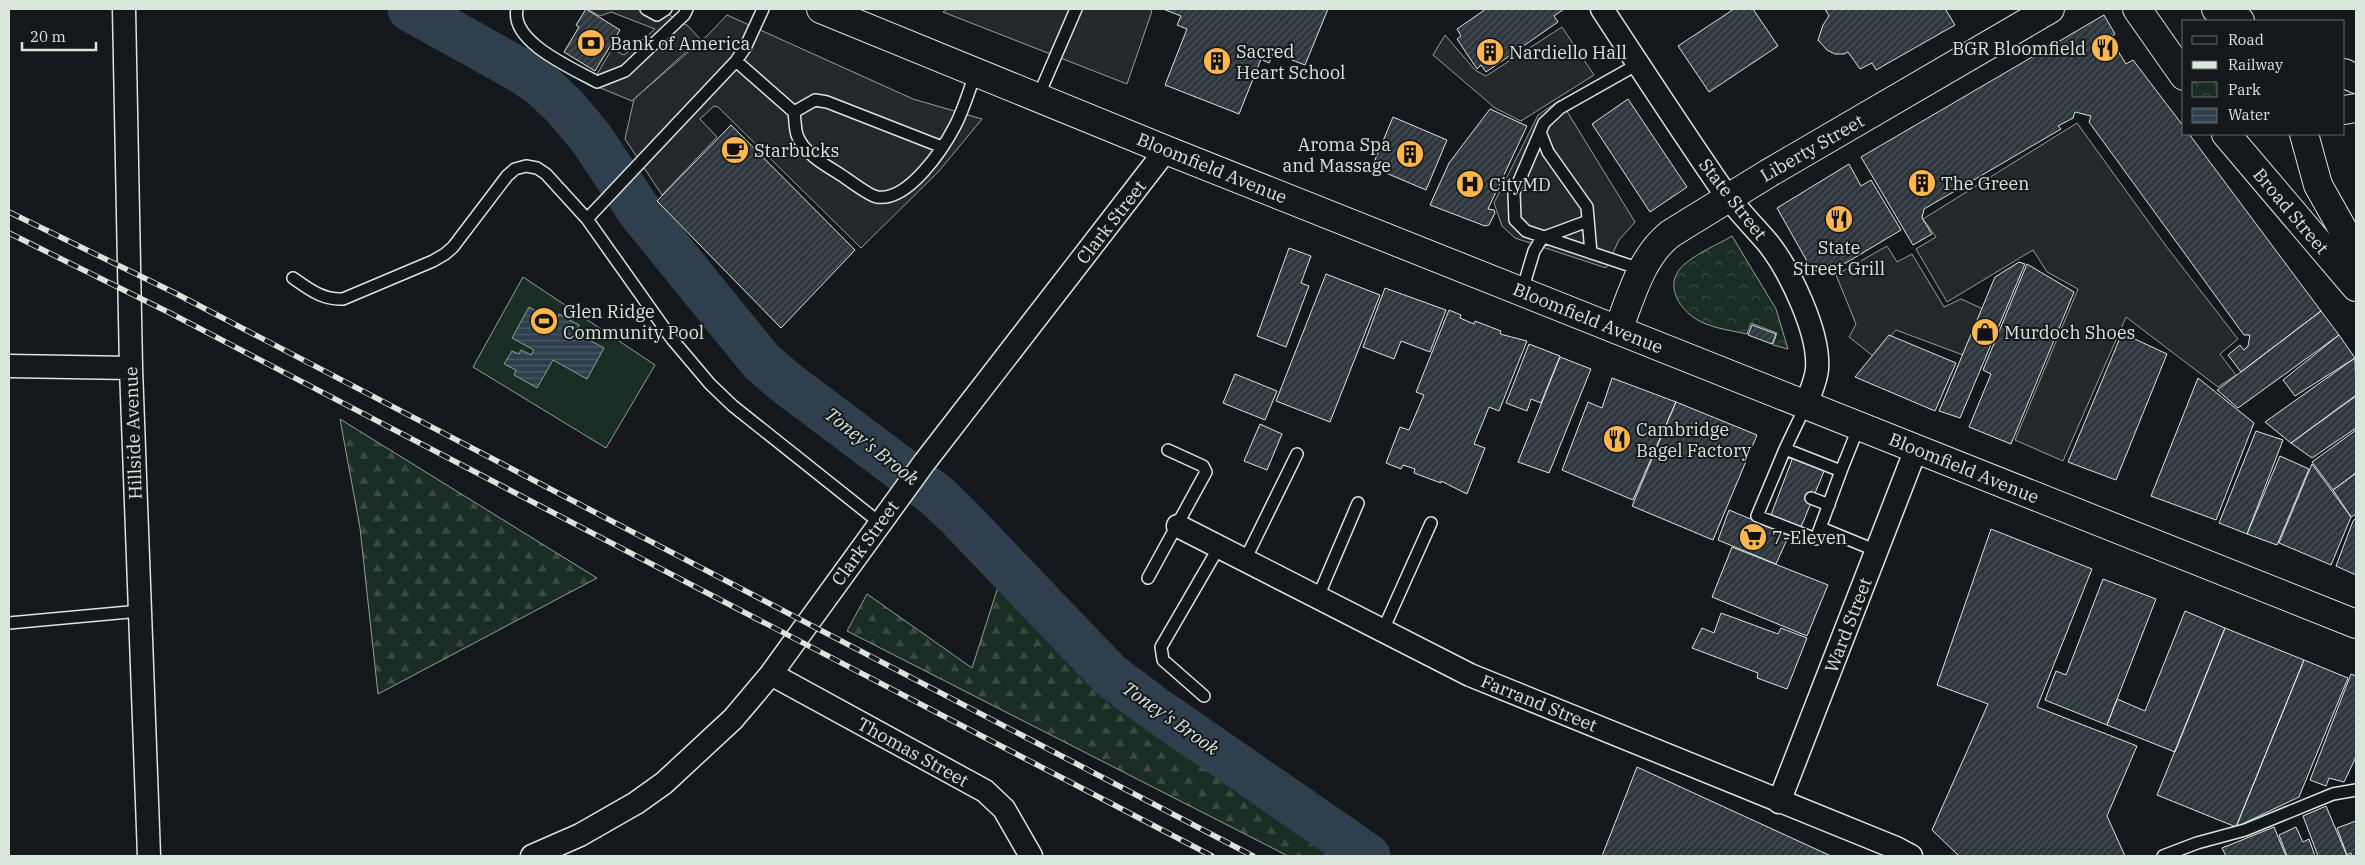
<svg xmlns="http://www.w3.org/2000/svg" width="2365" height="865" font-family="'IBM Plex Serif',serif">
<defs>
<pattern id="forest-firs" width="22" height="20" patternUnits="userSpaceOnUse" patternTransform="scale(1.25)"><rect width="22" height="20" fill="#1a2d24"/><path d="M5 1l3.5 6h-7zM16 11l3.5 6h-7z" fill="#3b4b43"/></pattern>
<pattern id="park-crowns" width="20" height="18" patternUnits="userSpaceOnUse" patternTransform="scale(1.25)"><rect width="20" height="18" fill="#1a2d24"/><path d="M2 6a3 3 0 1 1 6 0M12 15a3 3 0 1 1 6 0" fill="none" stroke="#3b4b43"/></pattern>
<pattern id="water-rules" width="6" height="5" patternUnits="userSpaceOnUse" patternTransform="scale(1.25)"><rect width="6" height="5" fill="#2f3f4d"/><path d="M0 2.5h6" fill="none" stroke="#4c5b66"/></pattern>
<pattern id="building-hatch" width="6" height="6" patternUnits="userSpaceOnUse" patternTransform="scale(1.25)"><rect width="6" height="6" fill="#2c363c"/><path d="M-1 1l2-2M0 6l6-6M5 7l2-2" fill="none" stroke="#4a5358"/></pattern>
</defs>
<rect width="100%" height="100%" fill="#14181c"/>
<path fill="url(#forest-firs)" stroke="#939e99" d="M 340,419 L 597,578 L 378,694 L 360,528 Z
M 1020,569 L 1122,677 L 1382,856 L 1288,856 L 847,631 L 867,594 L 972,668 L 998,587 Z"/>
<path fill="url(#park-crowns)" stroke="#939e99" d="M 1732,236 L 1776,309 L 1788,349 L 1773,345 L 1777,333 L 1751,323 L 1747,334 C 1734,331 1718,329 1706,324 C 1682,315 1659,284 1686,263 C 1699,252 1717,245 1732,236 Z"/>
<path fill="#1a2d24" stroke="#939e99" d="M 523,277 L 655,365 L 606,448 L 473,367 Z"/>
<path fill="#24282b" stroke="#939e99" d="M 587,9 L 659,9 L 688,26 L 700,39 L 632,101 L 591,84 L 612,49 L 624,55 L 655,29 L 611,12 L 600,16 Z
M 947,9 L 1149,9 L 1152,11 L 1127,84 L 943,12 Z
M 727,15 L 913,99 L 982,119 L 939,171 L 861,248 L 718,107 L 714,106 L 700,119 L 717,137 L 662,195 L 625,139 L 634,99 L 708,35 Z
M 1562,27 L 1594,75 L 1521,121 L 1495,108 L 1433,55 L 1445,35 L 1475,70 L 1486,76 Z
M 1560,100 L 1635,222 L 1619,240 L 1606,268 L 1515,238 L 1502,226 L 1494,203 L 1538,115 Z
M 2077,123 L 2166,246 L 2238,339 L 2220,354 L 2236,375 L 2218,387 L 2126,317 L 2063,461 L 2015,440 L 2078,289 L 2047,272 L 2033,250 L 1947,302 L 1916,249 L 1936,237 L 1923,219 Z
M 1887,246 L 1897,262 L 1912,254 L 1944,307 L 1961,299 L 1983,309 L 1963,355 L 1896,330 L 1873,356 L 1849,337 L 1856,324 L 1836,275 Z"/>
<path fill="url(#water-rules)" stroke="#939e99" d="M 529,307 L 555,322 L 559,314 L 579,325 L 576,333 L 604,348 L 587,379 L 553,360 L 537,388 L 514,375 L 516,370 L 504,364 L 512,351 L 519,354 L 521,350 L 531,355 L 534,350 L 512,338 Z"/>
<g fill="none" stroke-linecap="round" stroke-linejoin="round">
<path stroke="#2f3f4d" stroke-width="45" d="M 410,9 L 523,72 L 544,87 L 565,107 L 591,138 L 640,212 L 761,361 L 785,382 L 937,496 L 957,515 L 1110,675 L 1154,708 L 1368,856"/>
</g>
<path fill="url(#building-hatch)" stroke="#d8e6dc" d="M 586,9 L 620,30 L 595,71 L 564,52 L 579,27 L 576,25 Z
M 1163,9 L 1328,9 L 1305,65 L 1274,53 L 1269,63 L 1261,59 L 1239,114 L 1165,85 L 1187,29 L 1177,25 L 1181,16 Z
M 1486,9 L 1564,9 L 1554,16 L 1558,22 L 1486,72 L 1481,65 L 1477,69 L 1457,39 L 1461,36 L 1457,29 Z
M 1734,9 L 1753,9 L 1778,46 L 1709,92 L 1678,46 Z
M 1825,9 L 1948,9 L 1946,10 L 1955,25 L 1876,70 L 1872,63 L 1860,69 L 1848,52 L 1844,54 L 1835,54 L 1827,50 L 1818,40 L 1823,25 L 1829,16 Z
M 2104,15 L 2115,34 L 2110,38 L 2126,64 L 2133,60 L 2184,127 L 2184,134 L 2189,134 L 2321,311 L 2241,372 L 2228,355 L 2240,345 L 2244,350 L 2248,346 L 2250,335 L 2244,335 L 2089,122 L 2091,116 L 2075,112 L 2073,118 L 2058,126 L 2061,129 L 1924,209 L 1922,218 L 1932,234 L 1913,245 L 1861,157 Z
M 1628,99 L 1687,187 L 1650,212 L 1592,124 Z
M 1490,109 L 1527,126 L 1488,209 L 1494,210 L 1495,213 L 1489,225 L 1485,226 L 1430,205 L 1449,163 Z
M 1393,117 L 1447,140 L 1426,190 L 1372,167 Z
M 731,125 L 855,250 L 781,328 L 657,201 Z
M 1849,164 L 1861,186 L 1871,180 L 1901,230 L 1829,273 L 1812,270 L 1777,208 Z
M 1289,248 L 1311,256 L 1301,283 L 1309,286 L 1286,347 L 1257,336 Z
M 2019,262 L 2025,264 L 1960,418 L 1939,411 L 1995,277 Z
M 2027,264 L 2074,292 L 2011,444 L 1969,427 L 1991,374 L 1983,370 Z
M 1326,274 L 1380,295 L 1330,422 L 1276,401 Z
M 1385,288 L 1446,310 L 1430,352 L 1401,341 L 1394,359 L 1363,347 Z
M 1449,310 L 1461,315 L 1460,318 L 1474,324 L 1475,321 L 1501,331 L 1500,334 L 1527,341 L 1499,411 L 1489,407 L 1474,444 L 1485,448 L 1467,494 L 1441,481 L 1441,483 L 1414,473 L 1415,469 L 1403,465 L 1401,469 L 1386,463 L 1400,427 L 1409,430 L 1424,395 L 1416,392 Z
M 2321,311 L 2339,335 L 2238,408 L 2217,390 Z
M 1752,325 L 1776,334 L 1772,344 L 1748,335 Z
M 2122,333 L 2167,354 L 2116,480 L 2068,462 Z
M 1889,335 L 1956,363 L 1935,411 L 1855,377 Z
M 2339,335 L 2355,358 L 2295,396 L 2283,380 Z
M 1529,344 L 1560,356 L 1541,403 L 1531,399 L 1527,411 L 1506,403 Z
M 1560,357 L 1591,369 L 1549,473 L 1518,462 Z
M 2355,358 L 2356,395 L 2291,443 L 2265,422 Z
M 1235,374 L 1277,391 L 1265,420 L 1223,403 Z
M 1612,378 L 1676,402 L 1633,500 L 1562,470 L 1588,402 L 1602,408 Z
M 2198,378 L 2254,423 L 2216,520 L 2151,496 Z
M 2356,396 L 2356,428 L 2312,458 L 2291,443 Z
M 1676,402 L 1757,435 L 1713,540 L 1632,506 Z
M 1260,424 L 1282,434 L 1267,470 L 1244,461 Z
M 2356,430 L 2356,473 L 2333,490 L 2312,462 Z
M 2256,431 L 2283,440 L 2247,534 L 2219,523 Z
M 2280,456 L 2309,469 L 2277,545 L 2247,534 Z
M 1793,457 L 1825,469 L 1801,527 L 1771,515 Z
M 2312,464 L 2351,517 L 2331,565 L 2279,543 Z
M 2356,473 L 2356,514 L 2351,517 L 2333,490 Z
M 1729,510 L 1789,535 L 1776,564 L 1718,540 Z
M 2356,518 L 2356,575 L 2336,566 L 2353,521 Z
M 1991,529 L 2092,569 L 2037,707 L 2137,746 L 2107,816 L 2125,856 L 1959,856 L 1932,830 L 1988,704 L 1937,685 Z
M 1732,547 L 1828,585 L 1807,636 L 1712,597 Z
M 2103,579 L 2156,599 L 2107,725 L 2045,700 L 2056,671 L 2066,675 Z
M 2185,611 L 2225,628 L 2175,752 L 2107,725 L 2117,699 L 2145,711 Z
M 1721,613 L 1778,634 L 1781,628 L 1807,638 L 1787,689 L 1757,678 L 1758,673 L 1692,648 L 1702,628 L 1714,633 Z
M 2225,628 L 2304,660 L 2236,827 L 2157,795 Z
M 2304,660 L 2348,678 L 2299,797 L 2236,827 Z
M 2351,674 L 2356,676 L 2356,757 L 2344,782 L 2329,778 L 2326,786 L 2310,780 Z
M 1637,767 L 1831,856 L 1602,856 Z
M 2326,806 L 2347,856 L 2318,856 L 2303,816 Z
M 2356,821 L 2356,856 L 2352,856 L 2351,853 L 2347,855 L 2337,828 Z
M 2274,827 L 2286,856 L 2226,856 L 2222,848 Z
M 2296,827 L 2303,842 L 2309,839 L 2315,856 L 2287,856 L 2279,835 Z"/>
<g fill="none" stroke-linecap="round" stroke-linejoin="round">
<defs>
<path id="service" d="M 517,9 C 510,42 572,68 597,82 L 625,71 L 684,15 L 687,9
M 646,9 L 657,15 L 666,9
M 736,61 L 794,112 L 815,100 L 827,102 L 942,147
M 1638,64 L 1560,108 L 1544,123 L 1514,193 L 1515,220 L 1526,231 L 1643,270
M 1038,97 L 1076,9
M 794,112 C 795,119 795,128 797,135 C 803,152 823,164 838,173 C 848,179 867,195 877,197 C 908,202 943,149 955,126 C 964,109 969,90 976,72
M 1540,132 L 1548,152 L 1587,207 L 1591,253
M 587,219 L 736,61 L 745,48 L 763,9
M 293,278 C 309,289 322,300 343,299 L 433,261 L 445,254 L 453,247 L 507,176 L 515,169 L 526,166 L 537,168 L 546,174 L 587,219 L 672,339 L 710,384 L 733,406 L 880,523
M 1522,291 L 1534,251 L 1542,238 L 1588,221
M 1785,449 L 1841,471 L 1816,539 L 1757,516 Z
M 1785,449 L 1806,405
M 1841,471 L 1859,426
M 1811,498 L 1829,505
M 1821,528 L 1877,551
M 1245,560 L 1297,454
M 1148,578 L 1206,472 L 1203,466 L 1168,450
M 1318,597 L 1358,503
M 9,623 L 140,611
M 1383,630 L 1431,523
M 1204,696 L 1163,660 L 1161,647 L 1219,547
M 2163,856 L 2197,843 L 2245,830 L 2333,794 L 2356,790"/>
<path id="minor" d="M 124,9 L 131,368 L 149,856
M 1602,9 C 1640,67 1678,125 1717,182 C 1732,205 1751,223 1768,243 C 1790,271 1820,333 1817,369 C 1816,381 1810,393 1806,405
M 9,366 L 131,368
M 1178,526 L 1470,675 L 1896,848 L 1911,856
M 771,674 L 985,791 L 1004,809 L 1031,856
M 1779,802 L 1916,449
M 532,856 L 580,835 L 636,803 L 664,783 L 733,719 L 771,674 L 924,463 L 1166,150"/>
<path id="tertiary" d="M 1618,330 C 1631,297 1641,257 1670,234 L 1769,173 L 2050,9"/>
<path id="secondary" d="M 2344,73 L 2356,79
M 2344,110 L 2356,108"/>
<path id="primary" d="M 821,9 L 1166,150 L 2356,624
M 2137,9 L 2184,76
M 2216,9 L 2240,21
M 2226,134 L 2356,287
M 2304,134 L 2318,185 L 2356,253"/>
</defs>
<use href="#service" stroke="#d8e6dc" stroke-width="14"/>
<use href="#minor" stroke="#d8e6dc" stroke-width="25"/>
<use href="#tertiary" stroke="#d8e6dc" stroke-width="30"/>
<use href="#secondary" stroke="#d8e6dc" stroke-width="30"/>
<use href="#primary" stroke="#d8e6dc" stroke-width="30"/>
<use href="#service" stroke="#14181c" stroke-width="11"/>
<use href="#minor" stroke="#14181c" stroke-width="22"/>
<use href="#tertiary" stroke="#14181c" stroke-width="28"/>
<use href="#secondary" stroke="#14181c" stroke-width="28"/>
<use href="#primary" stroke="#14181c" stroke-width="28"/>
<defs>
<path id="rail" d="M 9,212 L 175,293 L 1253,856
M 9,233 L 170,313 L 1212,856"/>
</defs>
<use href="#rail" stroke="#d8e6dc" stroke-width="5.5"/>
<use href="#rail" stroke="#14181c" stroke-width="4" stroke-dasharray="11" stroke-linecap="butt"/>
</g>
<defs>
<symbol id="bank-disc" viewBox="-11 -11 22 22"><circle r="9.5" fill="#ffb74d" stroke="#14181c"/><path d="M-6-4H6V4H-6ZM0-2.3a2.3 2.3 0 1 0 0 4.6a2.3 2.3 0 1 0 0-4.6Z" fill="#111"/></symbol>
<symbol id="restaurant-disc" viewBox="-11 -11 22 22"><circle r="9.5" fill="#ffb74d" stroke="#14181c"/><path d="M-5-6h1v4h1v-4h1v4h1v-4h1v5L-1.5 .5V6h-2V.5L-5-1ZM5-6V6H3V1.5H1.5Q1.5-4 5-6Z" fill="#111"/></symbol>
<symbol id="building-disc" viewBox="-11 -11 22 22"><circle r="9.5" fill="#ffb74d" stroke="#14181c"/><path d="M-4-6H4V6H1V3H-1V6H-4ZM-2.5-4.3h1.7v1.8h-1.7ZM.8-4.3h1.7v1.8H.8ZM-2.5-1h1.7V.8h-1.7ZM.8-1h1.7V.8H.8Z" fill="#111"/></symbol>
<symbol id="cafe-disc" viewBox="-11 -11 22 22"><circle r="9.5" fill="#ffb74d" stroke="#14181c"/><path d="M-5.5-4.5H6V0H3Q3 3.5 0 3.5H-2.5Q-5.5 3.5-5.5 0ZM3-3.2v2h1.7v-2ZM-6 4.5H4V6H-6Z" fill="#111"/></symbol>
<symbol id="hospital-disc" viewBox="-11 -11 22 22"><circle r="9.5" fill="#ffb74d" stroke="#14181c"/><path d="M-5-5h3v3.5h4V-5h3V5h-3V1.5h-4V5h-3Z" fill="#111"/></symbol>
<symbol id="stadium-disc" viewBox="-11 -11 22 22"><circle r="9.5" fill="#ffb74d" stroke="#14181c"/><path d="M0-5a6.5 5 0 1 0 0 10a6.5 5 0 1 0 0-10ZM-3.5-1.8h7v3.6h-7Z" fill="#111"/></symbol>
<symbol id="shop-disc" viewBox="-11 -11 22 22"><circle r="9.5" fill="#ffb74d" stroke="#14181c"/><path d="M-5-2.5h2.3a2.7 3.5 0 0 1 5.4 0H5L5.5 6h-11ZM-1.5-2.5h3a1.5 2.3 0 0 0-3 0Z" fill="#111"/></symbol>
<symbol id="supermarket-disc" viewBox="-11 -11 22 22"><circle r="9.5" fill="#ffb74d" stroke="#14181c"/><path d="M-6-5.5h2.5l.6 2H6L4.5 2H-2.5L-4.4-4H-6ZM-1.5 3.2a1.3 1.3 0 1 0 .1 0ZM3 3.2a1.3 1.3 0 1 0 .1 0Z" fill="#111"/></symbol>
</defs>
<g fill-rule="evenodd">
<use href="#bank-disc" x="575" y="27" width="32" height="32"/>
<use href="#restaurant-disc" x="2089" y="32" width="32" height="32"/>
<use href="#building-disc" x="1474" y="36" width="32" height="32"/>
<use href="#building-disc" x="1201" y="45" width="32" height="32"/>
<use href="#cafe-disc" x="719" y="134" width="32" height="32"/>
<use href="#building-disc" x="1394" y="138" width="32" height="32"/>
<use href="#building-disc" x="1906" y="167" width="32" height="32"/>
<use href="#hospital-disc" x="1454" y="168" width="32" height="32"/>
<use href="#restaurant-disc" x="1823" y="203" width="32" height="32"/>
<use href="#stadium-disc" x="528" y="305" width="32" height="32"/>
<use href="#shop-disc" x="1969" y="316" width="32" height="32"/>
<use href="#restaurant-disc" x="1601" y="423" width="32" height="32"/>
<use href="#supermarket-disc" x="1737" y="521" width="32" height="32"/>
</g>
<g text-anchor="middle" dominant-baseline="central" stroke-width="4" stroke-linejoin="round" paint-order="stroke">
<g font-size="18" fill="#d8e6dc" stroke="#14181c" text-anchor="start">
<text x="610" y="43">Bank of America</text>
<text x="2086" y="48" text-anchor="end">BGR Bloomfield</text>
<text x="1236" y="51">Sacred<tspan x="1236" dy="21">Heart School</tspan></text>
<text x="1509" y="52">Nardiello Hall</text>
<text x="1391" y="144" text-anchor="end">Aroma Spa<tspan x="1391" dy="21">and Massage</tspan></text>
<text x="754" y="150">Starbucks</text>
<text x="1941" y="183">The Green</text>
<text x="1489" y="184">CityMD</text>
<text x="1839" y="247" text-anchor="middle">State<tspan x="1839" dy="21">Street Grill</tspan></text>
<text x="563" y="311">Glen Ridge<tspan x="563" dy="21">Community Pool</tspan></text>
<text x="2004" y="332">Murdoch Shoes</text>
<text x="1636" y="429">Cambridge<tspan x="1636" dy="21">Bagel Factory</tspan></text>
<text x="1772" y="537">7-Eleven</text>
</g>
<g font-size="18" fill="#d8e6dc" stroke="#14181c">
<text transform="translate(1812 148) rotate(-30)">Liberty Street</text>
<text transform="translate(1212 168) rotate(22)">Bloomfield Avenue</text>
<text transform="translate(1733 199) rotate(52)">State Street</text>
<text transform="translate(2291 211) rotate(50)">Broad Street</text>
<text transform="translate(1111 222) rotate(-52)">Clark Street</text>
<text transform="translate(1588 318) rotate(22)">Bloomfield Avenue</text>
<text transform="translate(133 433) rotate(-92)">Hillside Avenue</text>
<text transform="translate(1964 468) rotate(22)">Bloomfield Avenue</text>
<text transform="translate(865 543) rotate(-54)">Clark Street</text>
<text transform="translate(1848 625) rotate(-69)">Ward Street</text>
<text transform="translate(1539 703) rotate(22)">Farrand Street</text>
<text transform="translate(913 752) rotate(29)">Thomas Street</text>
</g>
<g font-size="19" font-style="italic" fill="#d8e6dc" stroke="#14181c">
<text transform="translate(872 446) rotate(38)">Toney's Brook</text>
<text transform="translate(1171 718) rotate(35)">Toney's Brook</text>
</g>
</g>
<rect width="2365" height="865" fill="none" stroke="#d8e6dc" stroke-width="20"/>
<rect x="2182" y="20" width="162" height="115" fill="#14181c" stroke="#626a69"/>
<rect x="2192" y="36" width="25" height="8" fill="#14181c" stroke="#626a69"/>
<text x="2228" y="45" font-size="15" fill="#d8e6dc">Road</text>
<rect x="2192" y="61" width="25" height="8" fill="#d8e6dc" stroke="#626a69"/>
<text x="2228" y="70" font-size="15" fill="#d8e6dc">Railway</text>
<rect x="2192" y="82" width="25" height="15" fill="url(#park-crowns)" stroke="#626a69"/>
<text x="2228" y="95" font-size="15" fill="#d8e6dc">Park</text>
<rect x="2192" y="108" width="25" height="15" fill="url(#water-rules)" stroke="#626a69"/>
<text x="2228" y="120" font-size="15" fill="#d8e6dc">Water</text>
<path d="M22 42v8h74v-8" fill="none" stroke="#d8e6dc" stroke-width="2.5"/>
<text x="30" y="42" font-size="15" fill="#d8e6dc" stroke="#14181c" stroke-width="4" paint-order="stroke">20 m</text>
</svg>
